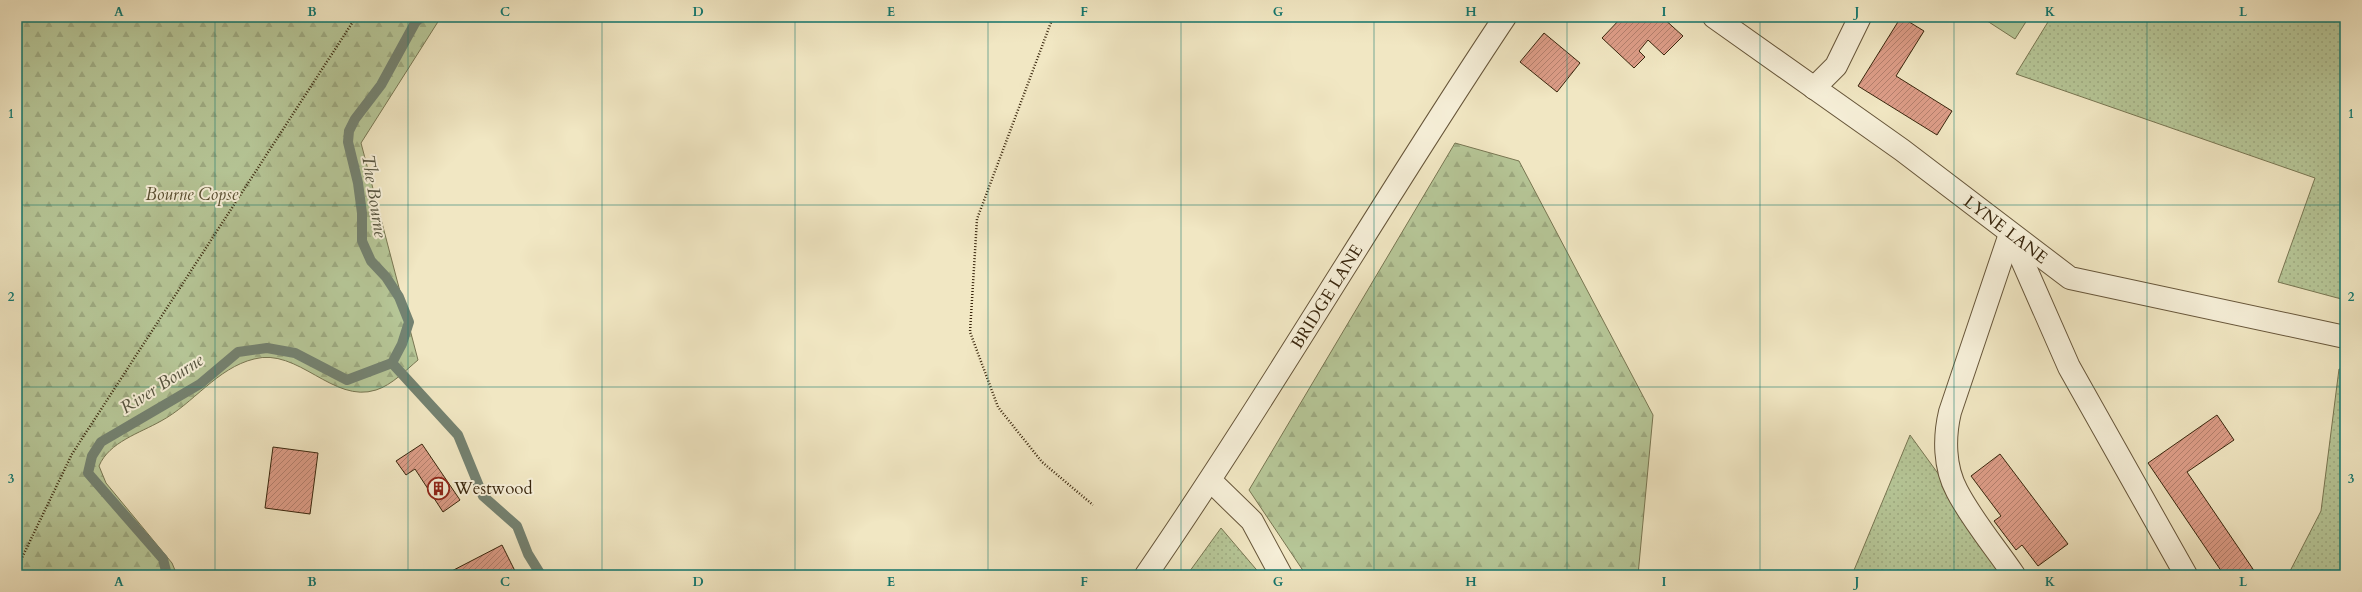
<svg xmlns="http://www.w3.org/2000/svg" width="2362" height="592" font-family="Cardo,serif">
<defs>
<pattern id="grass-dots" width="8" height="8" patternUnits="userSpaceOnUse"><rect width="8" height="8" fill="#b6c697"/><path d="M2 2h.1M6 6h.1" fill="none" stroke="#9daa81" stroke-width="1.8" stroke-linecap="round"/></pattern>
<pattern id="forest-firs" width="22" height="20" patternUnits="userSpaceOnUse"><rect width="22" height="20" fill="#b6c697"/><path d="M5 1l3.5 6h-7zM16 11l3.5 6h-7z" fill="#9daa81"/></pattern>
<pattern id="building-hatch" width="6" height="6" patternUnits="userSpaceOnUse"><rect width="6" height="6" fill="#dd9d88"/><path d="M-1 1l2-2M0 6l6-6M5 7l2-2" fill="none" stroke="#b4806e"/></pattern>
</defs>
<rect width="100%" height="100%" fill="#f1e7c3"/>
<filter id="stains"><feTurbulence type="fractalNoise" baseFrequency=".005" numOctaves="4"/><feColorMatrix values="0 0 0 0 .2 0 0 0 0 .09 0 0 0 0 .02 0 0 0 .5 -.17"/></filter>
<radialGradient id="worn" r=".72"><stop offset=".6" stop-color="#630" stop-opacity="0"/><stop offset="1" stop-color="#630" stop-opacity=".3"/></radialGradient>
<path fill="url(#grass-dots)" stroke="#787652" d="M 2051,17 L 2345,17 L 2345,300 L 2278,282 L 2315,178 L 2016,74 Z
M 2339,369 L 2345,370 L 2345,575 L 2288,575 L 2321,511 Z
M 1910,435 L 2012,575 L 1852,575 Z
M 1221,528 L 1261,575 L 1187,575 Z"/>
<path fill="url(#forest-firs)" stroke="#787652" d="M 17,17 L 441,17 L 361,143 L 418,360 C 406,370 392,385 376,390 C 333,404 298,347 254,359 C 217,368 193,404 161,421 C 140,433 109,442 99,466 L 106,483 L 172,563 L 177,575 L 17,575 Z
M 1455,143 L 1519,161 L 1653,415 L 1638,575 L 1306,575 L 1249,490 Z"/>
<path fill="#b6c697" stroke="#787652" d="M 1981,17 L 2029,17 L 2015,39 Z"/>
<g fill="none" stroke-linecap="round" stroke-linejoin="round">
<path stroke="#748271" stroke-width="10" d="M 392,363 L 402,344 L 409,322 L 399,297 L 386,277 L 371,261 L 362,241 L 362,213 L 358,183 L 348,142 L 349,131 L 355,119 L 381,85 L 415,23 L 421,17
M 392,363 L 458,435 L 483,496 L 517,526 L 528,554 L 541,575
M 167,575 L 163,559 L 88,473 L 92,456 L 101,442 L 200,384 L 238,352 L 267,348 L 295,353 L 347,380 L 392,363"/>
</g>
<path fill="url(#building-hatch)" stroke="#39260d" d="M 1622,17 L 1662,17 L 1683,36 L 1664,55 L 1648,40 L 1639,51 L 1645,57 L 1634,68 L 1602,38 Z
M 1901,17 L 1924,31 L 1896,76 L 1952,111 L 1937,135 L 1858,86 Z
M 1544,33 L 1580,63 L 1557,92 L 1520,62 Z
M 2217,415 L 2234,440 L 2187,472 L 2257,575 L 2224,575 L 2148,463 Z
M 422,444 L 460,500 L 443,512 L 415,469 L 406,475 L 396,461 Z
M 273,447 L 318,453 L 310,514 L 265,508 Z
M 2000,454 L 2068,544 L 2038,566 L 2022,545 L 2016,550 L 1994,521 L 2001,516 L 1971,476 Z
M 502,545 L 517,575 L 444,575 Z"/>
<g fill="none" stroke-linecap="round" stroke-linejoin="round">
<defs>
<g id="minor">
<path id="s1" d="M 1714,17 L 1902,150 L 2070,278 L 2345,337"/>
<path d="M 1814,88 L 1836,66 L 1860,17"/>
<path d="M 2010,234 L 1950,412 C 1944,437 1944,467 1957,491 C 1972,520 1995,547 2014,575"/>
<path d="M 2011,235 L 2069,367 L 2186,575"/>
<path d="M 1211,481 L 1252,521 L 1281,575"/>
<path id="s2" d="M 1146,575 C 1271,393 1382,201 1505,17"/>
</g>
</defs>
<use href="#minor" stroke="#67563a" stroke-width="24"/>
<path stroke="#39260d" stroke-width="2.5" stroke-dasharray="1 2" stroke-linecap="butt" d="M 1053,17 L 977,219 L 970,332 L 998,407 L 1042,462 L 1093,505
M 17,568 L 72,454 L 356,17"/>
<use href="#minor" stroke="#f6efd8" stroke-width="22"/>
</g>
<path fill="none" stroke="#0f766e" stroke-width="1" stroke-opacity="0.55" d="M 215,17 L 215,575M 408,17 L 408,575M 602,17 L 602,575M 795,17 L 795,575M 988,17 L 988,575M 1181,17 L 1181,575M 1374,17 L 1374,575M 1567,17 L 1567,575M 1760,17 L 1760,575M 1954,17 L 1954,575M 2147,17 L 2147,575M 17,205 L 2345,205M 17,387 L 2345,387"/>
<defs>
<symbol id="building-ring" viewBox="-11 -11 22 22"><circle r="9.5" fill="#f6efd8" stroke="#8f2418" stroke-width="1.5"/><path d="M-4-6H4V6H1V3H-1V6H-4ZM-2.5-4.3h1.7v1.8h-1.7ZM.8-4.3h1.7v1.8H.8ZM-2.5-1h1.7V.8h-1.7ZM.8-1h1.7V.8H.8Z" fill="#8f2418"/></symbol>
</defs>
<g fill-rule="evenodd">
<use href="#building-ring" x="426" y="476" width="25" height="25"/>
</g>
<g text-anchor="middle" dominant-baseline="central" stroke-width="4" stroke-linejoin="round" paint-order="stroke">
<g font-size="17" font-style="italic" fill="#584e30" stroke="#f6efd8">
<text x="192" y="194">Bourne Copse</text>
</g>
<g font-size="17" fill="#39260d" stroke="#f6efd8">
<text stroke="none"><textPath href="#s1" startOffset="361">LYNE LANE</textPath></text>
<text stroke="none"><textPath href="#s2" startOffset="332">BRIDGE LANE</textPath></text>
</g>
<g font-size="17" fill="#39260d" stroke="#f6efd8" text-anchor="start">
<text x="454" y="488">Westwood</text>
</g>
<g font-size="18" font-style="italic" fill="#56543f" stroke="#f6efd8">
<text transform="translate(374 196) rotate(81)">The Bourne</text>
<text transform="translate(162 384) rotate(-33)">River Bourne</text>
</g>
</g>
<rect width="2362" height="592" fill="none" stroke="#f1e7c3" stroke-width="44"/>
<rect x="22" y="22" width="2318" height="548" fill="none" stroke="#0f766e" stroke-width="1.5"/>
<g font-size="13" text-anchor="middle" font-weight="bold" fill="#0f766e">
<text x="119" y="16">A</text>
<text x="312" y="16">B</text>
<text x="505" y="16">C</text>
<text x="698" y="16">D</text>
<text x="891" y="16">E</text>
<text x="1084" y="16">F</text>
<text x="1278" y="16">G</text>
<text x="1471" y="16">H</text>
<text x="1664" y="16">I</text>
<text x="1857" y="16">J</text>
<text x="2050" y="16">K</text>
<text x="2243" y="16">L</text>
<text x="11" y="118">1</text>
<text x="2351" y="118">1</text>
<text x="11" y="301">2</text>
<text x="2351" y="301">2</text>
<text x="11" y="483">3</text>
<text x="2351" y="483">3</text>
<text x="119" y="586">A</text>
<text x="312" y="586">B</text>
<text x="505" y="586">C</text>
<text x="698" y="586">D</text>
<text x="891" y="586">E</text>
<text x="1084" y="586">F</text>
<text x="1278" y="586">G</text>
<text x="1471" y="586">H</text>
<text x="1664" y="586">I</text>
<text x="1857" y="586">J</text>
<text x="2050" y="586">K</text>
<text x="2243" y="586">L</text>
</g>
<rect width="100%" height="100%" filter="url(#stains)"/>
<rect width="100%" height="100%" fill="url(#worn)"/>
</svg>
